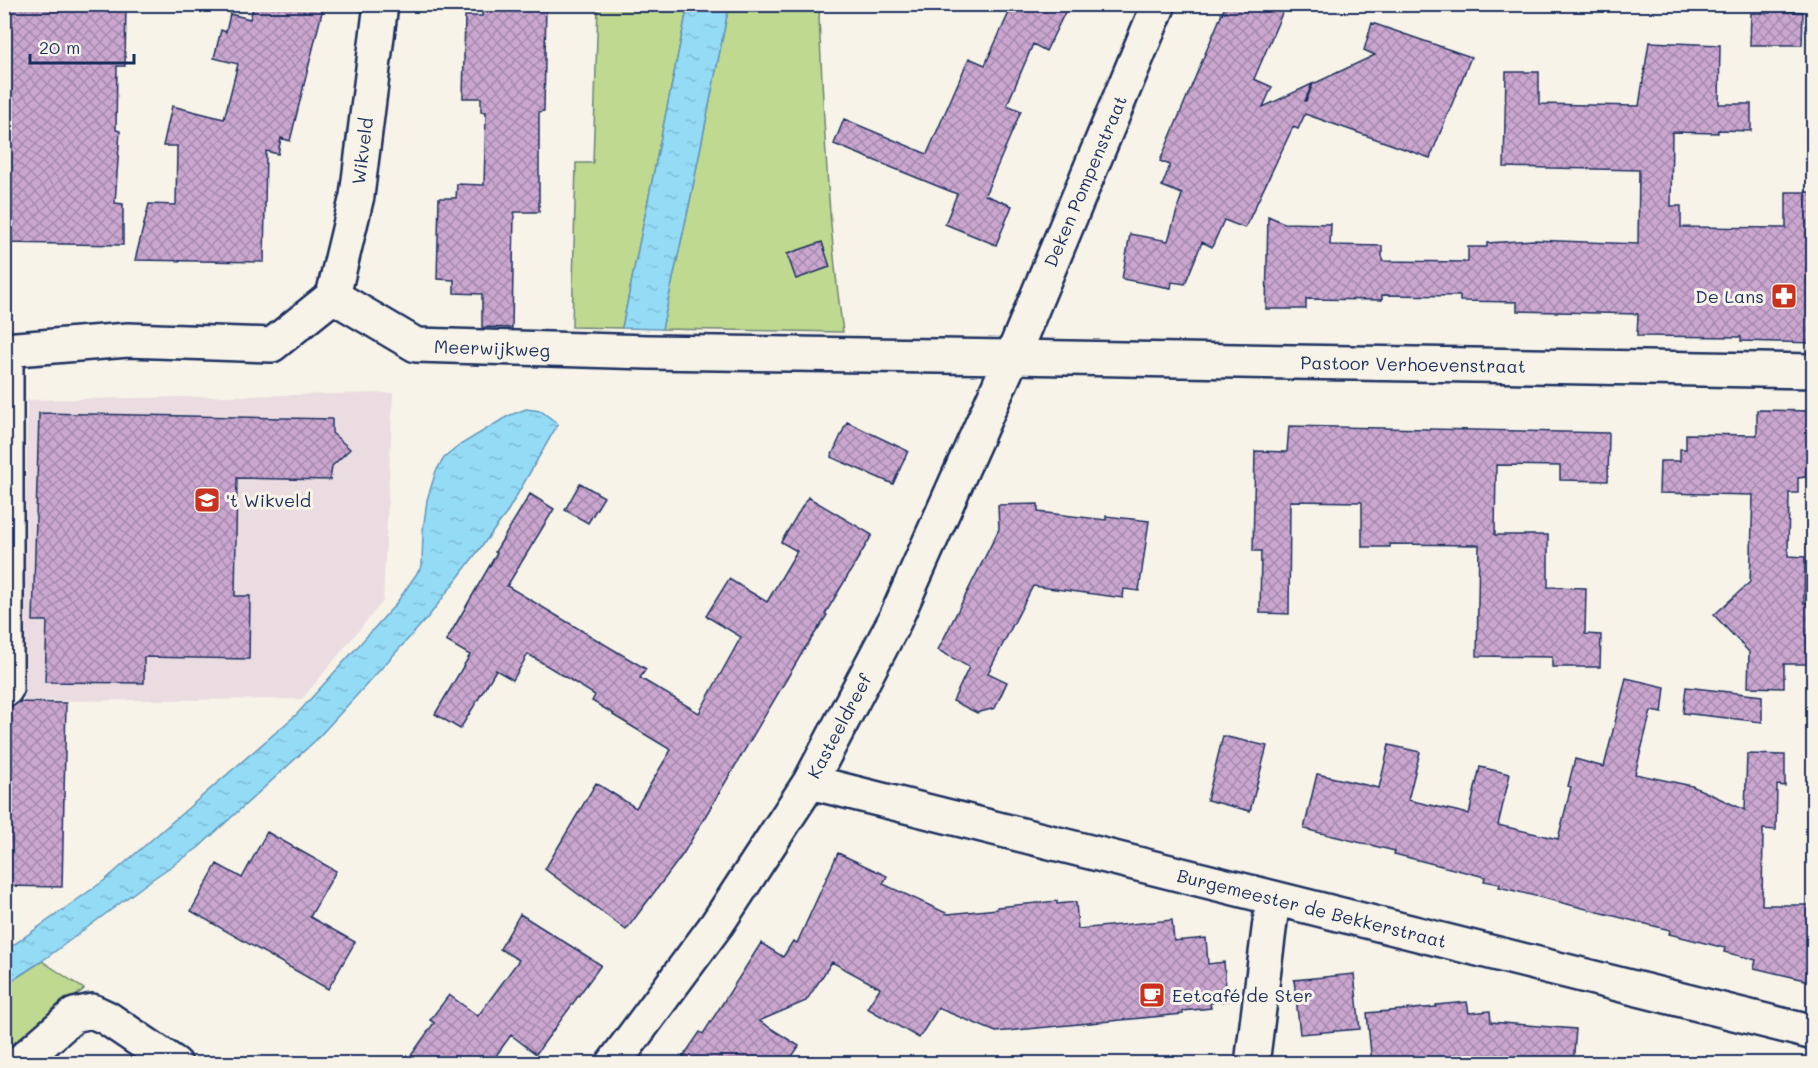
<svg xmlns="http://www.w3.org/2000/svg" width="1818" height="1068" font-family="Mali,sans-serif">
<defs>
<pattern id="water-ripples" width="26" height="14" patternUnits="userSpaceOnUse" patternTransform="scale(1.5)"><rect width="26" height="14" fill="#94dbf6"/><path d="M2 4q2-2 4 0t4 0M15 11q2-2 4 0t4 0" fill="none" stroke="#7fbcd5"/></pattern>
<pattern id="building-cross-hatch" width="8" height="8" patternUnits="userSpaceOnUse" patternTransform="scale(1.5)"><rect width="8" height="8" fill="#cba7d0"/><path d="M0 0l8 8M0 8l8-8" fill="none" stroke="#a488ac"/></pattern>
</defs>
<rect width="100%" height="100%" fill="#f7f3e8"/>
<filter id="ink" filterUnits="userSpaceOnUse"><feTurbulence type="fractalNoise" baseFrequency=".0167" numOctaves="2"/><feDisplacementMap in="SourceGraphic" scale="12" xChannelSelector="R" yChannelSelector="G"/><feConvolveMatrix kernelMatrix="1 2 1 2 8 2 1 2 1" color-interpolation-filters="sRGB"/></filter>
<g filter="url(#ink)">
<path fill="#eadce1" d="M 393,393 L 383,601 L 302,699 L 23,701 L 27,400 Z"/>
<path fill="#bfd990" stroke="#6d8477" stroke-width="1.5" d="M 598,5 L 688,5 L 622,328 L 572,327 L 576,163 L 593,163 Z
M 729,5 L 820,5 L 819,17 C 824,123 828,227 843,332 L 662,329 L 691,196 Z
M 42,961 L 84,989 L 51,1016 L 5,1057 L 5,985 Z"/>
<path fill="url(#water-ripples)" stroke="#6496b9" stroke-width="1.5" d="M 688,5 L 729,5 L 691,196 L 662,329 L 622,328 Z
M 526,409 L 541,411 L 558,424 L 506,514 L 429,616 L 316,740 L 198,848 L 154,878 L 42,961 L 5,985 L 5,951 L 105,880 L 297,714 L 395,605 L 422,566 L 423,531 L 427,500 L 436,471 L 444,458 L 460,445 L 508,416 Z"/>
<path fill="url(#building-cross-hatch)" stroke="#1b2f5e" stroke-width="1.5" d="M 4,4 L 126,4 L 125,66 L 117,66 L 116,130 L 120,131 L 115,203 L 123,204 L 123,245 L 4,243 Z
M 254,4 L 324,4 L 290,141 L 281,138 L 278,154 L 266,151 L 264,262 L 135,260 L 149,204 L 176,205 L 177,146 L 163,146 L 172,106 L 224,119 L 238,64 L 214,58 L 221,30 L 226,32 L 230,14 L 250,19 Z
M 482,4 L 546,4 L 544,111 L 539,112 L 539,212 L 514,212 L 512,328 L 482,327 L 482,294 L 454,293 L 454,280 L 437,279 L 439,198 L 456,198 L 457,184 L 484,185 L 486,112 L 481,112 L 481,98 L 463,98 L 465,16 L 482,16 Z
M 1013,4 L 1069,4 L 1046,51 L 1033,44 L 1007,105 L 1021,111 L 985,195 L 1012,206 L 996,245 L 945,224 L 957,194 L 834,144 L 844,119 L 927,154 L 969,58 L 985,65 Z
M 1226,4 L 1286,4 L 1254,79 L 1272,87 L 1263,107 L 1312,84 L 1305,101 L 1306,101 L 1313,84 L 1375,55 L 1364,50 L 1372,23 L 1471,57 L 1430,158 L 1305,114 L 1298,129 L 1293,127 L 1245,228 L 1224,220 L 1212,247 L 1202,242 L 1185,284 L 1172,282 L 1171,288 L 1122,279 L 1130,234 L 1168,241 L 1182,194 L 1162,186 L 1170,165 L 1160,161 Z
M 1770,11 L 1803,12 L 1802,45 L 1750,45 L 1751,13 L 1770,13 Z
M 1649,42 L 1720,45 L 1719,104 L 1751,104 L 1751,131 L 1718,130 L 1718,133 L 1672,132 L 1671,206 L 1681,206 L 1681,227 L 1786,228 L 1786,192 L 1814,192 L 1814,343 L 1741,341 L 1741,337 L 1637,336 L 1638,314 L 1517,311 L 1517,302 L 1460,301 L 1460,296 L 1382,295 L 1382,300 L 1306,299 L 1306,309 L 1266,309 L 1268,216 L 1284,223 L 1331,224 L 1330,245 L 1382,246 L 1382,261 L 1468,262 L 1468,247 L 1487,247 L 1487,243 L 1533,240 L 1638,244 L 1639,170 L 1504,167 L 1506,72 L 1539,72 L 1539,104 L 1639,106 Z
M 822,242 L 830,267 L 796,279 L 787,254 Z
M 1757,410 L 1814,411 L 1814,469 L 1806,469 L 1806,477 L 1798,478 L 1798,493 L 1789,493 L 1788,556 L 1805,557 L 1804,603 L 1814,603 L 1814,664 L 1784,664 L 1784,688 L 1748,687 L 1749,652 L 1714,615 L 1750,582 L 1753,495 L 1659,493 L 1660,461 L 1680,461 L 1680,449 L 1686,449 L 1686,434 L 1757,435 Z
M 39,413 L 332,419 L 332,433 L 350,449 L 332,466 L 330,480 L 237,478 L 235,596 L 250,596 L 249,659 L 144,657 L 144,683 L 45,682 L 47,621 L 33,621 Z
M 847,422 L 908,451 L 893,484 L 831,457 Z
M 1289,426 L 1609,433 L 1608,481 L 1560,480 L 1560,466 L 1496,465 L 1495,535 L 1548,535 L 1548,587 L 1586,588 L 1585,634 L 1601,635 L 1600,667 L 1552,667 L 1552,657 L 1477,656 L 1479,545 L 1390,544 L 1390,547 L 1362,547 L 1362,502 L 1290,501 L 1289,614 L 1260,613 L 1261,551 L 1253,551 L 1255,451 L 1287,452 Z
M 580,483 L 604,497 L 588,523 L 565,510 Z
M 530,494 L 554,509 L 507,586 L 646,669 L 640,678 L 699,713 L 741,637 L 706,616 L 729,579 L 767,602 L 797,551 L 781,542 L 808,497 L 872,535 L 825,614 L 827,615 L 802,653 L 683,854 L 626,930 L 545,869 L 596,783 L 636,808 L 671,750 L 613,715 L 614,714 L 592,701 L 595,695 L 528,654 L 513,680 L 496,670 L 460,729 L 435,714 L 470,655 L 446,641 L 497,553 L 495,552 Z
M 1038,504 L 1038,512 L 1106,520 L 1106,516 L 1149,521 L 1139,591 L 1124,589 L 1123,598 L 1033,586 L 988,673 L 1007,682 L 995,708 L 977,713 L 953,701 L 969,667 L 938,650 L 999,529 L 998,505 Z
M 1626,678 L 1665,687 L 1662,713 L 1651,711 L 1635,774 L 1692,786 L 1745,810 L 1747,754 L 1785,755 L 1785,786 L 1777,785 L 1776,830 L 1763,829 L 1762,905 L 1814,905 L 1814,982 L 1754,968 L 1756,960 L 1724,952 L 1725,948 L 1669,934 L 1670,930 L 1499,887 L 1500,884 L 1484,881 L 1485,877 L 1394,854 L 1395,851 L 1304,829 L 1317,774 L 1379,788 L 1389,745 L 1420,752 L 1408,800 L 1469,814 L 1480,767 L 1510,774 L 1498,825 L 1558,839 L 1571,787 L 1568,786 L 1575,759 L 1604,767 Z
M 1686,687 L 1762,696 L 1762,722 L 1683,713 Z
M 18,702 L 66,703 L 62,887 L 4,886 L 4,708 L 15,705 Z
M 1223,736 L 1267,746 L 1250,811 L 1207,800 Z
M 267,832 L 336,871 L 310,917 L 355,942 L 328,989 L 191,911 L 217,864 L 242,878 Z
M 838,853 L 887,876 L 883,884 L 948,914 L 997,909 L 997,907 L 1057,901 L 1057,904 L 1076,902 L 1078,929 L 1172,920 L 1174,941 L 1206,938 L 1208,964 L 1224,962 L 1227,1001 L 1210,1003 L 1211,1008 L 1183,1011 L 1183,1014 L 996,1032 L 938,1008 L 919,1038 L 867,1008 L 880,988 L 832,962 L 806,1001 L 759,1021 L 799,1046 L 787,1064 L 678,1064 L 700,1032 L 703,1034 L 761,943 L 783,957 L 793,941 L 797,943 Z
M 520,914 L 601,965 L 536,1054 L 511,1035 L 490,1064 L 405,1064 L 434,1023 L 430,1020 L 449,995 L 478,1016 L 519,960 L 500,949 Z
M 1354,974 L 1360,1029 L 1300,1034 L 1294,980 Z
M 1467,1002 L 1469,1013 L 1490,1011 L 1491,1022 L 1576,1029 L 1573,1064 L 1372,1064 L 1367,1013 L 1436,1007 L 1436,1005 Z"/>
<g fill="none" stroke-linecap="round" stroke-linejoin="round">
<defs>
<path id="street" d="M 333,296 L 357,196 L 381,4
M 4,350 L 128,340 L 272,345 L 333,296 L 416,345 L 648,352 L 1012,357 L 1814,371
M 4,689 L 6,689 L 6,350
M 810,782 L 1814,1033
M 18,1064 L 74,1015 L 92,1011 L 107,1018 L 175,1064
M 613,1064 L 717,924 L 810,782 L 894,622 L 1012,357 L 1159,4
M 1252,1064 L 1273,898"/>
</defs>
<use href="#street" stroke="#1b2f5e" stroke-width="38"/>
<use href="#street" stroke="#f7f3e8" stroke-width="33"/>
</g>
</g>
<defs>
<symbol id="pharmacy-square" viewBox="-11 -11 22 22"><rect x="-9" y="-9" width="18" height="18" rx="4" fill="#c8321e" stroke="#f7f3e8"/><path d="M-2-6h4v4h4v4h-4v4h-4v-4h-4v-4h4Z" fill="#fff"/></symbol>
<symbol id="school-square" viewBox="-11 -11 22 22"><rect x="-9" y="-9" width="18" height="18" rx="4" fill="#c8321e" stroke="#f7f3e8"/><path d="M0-5L7-2L0 1L-7-2ZM-4 1L0 2.5L4 1V4Q0 6-4 4Z" fill="#fff"/></symbol>
<symbol id="cafe-square" viewBox="-11 -11 22 22"><rect x="-9" y="-9" width="18" height="18" rx="4" fill="#c8321e" stroke="#f7f3e8"/><path d="M-5.5-4.5H6V0H3Q3 3.5 0 3.5H-2.5Q-5.5 3.5-5.5 0ZM3-3.2v2h1.7v-2ZM-6 4.5H4V6H-6Z" fill="#fff"/></symbol>
</defs>
<g fill-rule="evenodd">
<use href="#pharmacy-square" x="1769" y="281" width="30" height="30"/>
<use href="#school-square" x="192" y="485" width="30" height="30"/>
<use href="#cafe-square" x="1137" y="980" width="30" height="30"/>
</g>
<g text-anchor="middle" dominant-baseline="central" stroke-width="6" stroke-linejoin="round" paint-order="stroke">
<g font-size="18" fill="#1b2f5e" stroke="#f7f3e8">
<text transform="translate(362 151) rotate(-83)">Wikveld</text>
<text transform="translate(1085 181) rotate(-67)">Deken Pompenstraat</text>
<text transform="translate(492 348) rotate(2)">Meerwijkweg</text>
<text transform="translate(1413 364) rotate(1)">Pastoor Verhoevenstraat</text>
<text transform="translate(839 726) rotate(-62)">Kasteeldreef</text>
<text transform="translate(1312 908) rotate(14)">Burgemeester de Bekkerstraat</text>
</g>
<g font-size="18" fill="#1b2f5e" stroke="#f7f3e8" text-anchor="start">
<text x="1764" y="296" text-anchor="end">De Lans</text>
<text x="226" y="500">'t Wikveld</text>
<text x="1172" y="995">Eetcafé de Ster</text>
</g>
</g>
<rect width="1818" height="1068" fill="none" stroke="#f7f3e8" stroke-width="24"/>
<rect x="12" y="12" width="1794" height="1044" fill="none" stroke="#1b2f5e" stroke-width="2" filter="url(#ink)"/>
<path d="M30 54v9h104v-9" fill="none" stroke="#1b2f5e" stroke-width="3"/>
<text x="39" y="54" font-size="18" fill="#1b2f5e" stroke="#f7f3e8" stroke-width="4.5" paint-order="stroke">20 m</text>
</svg>
